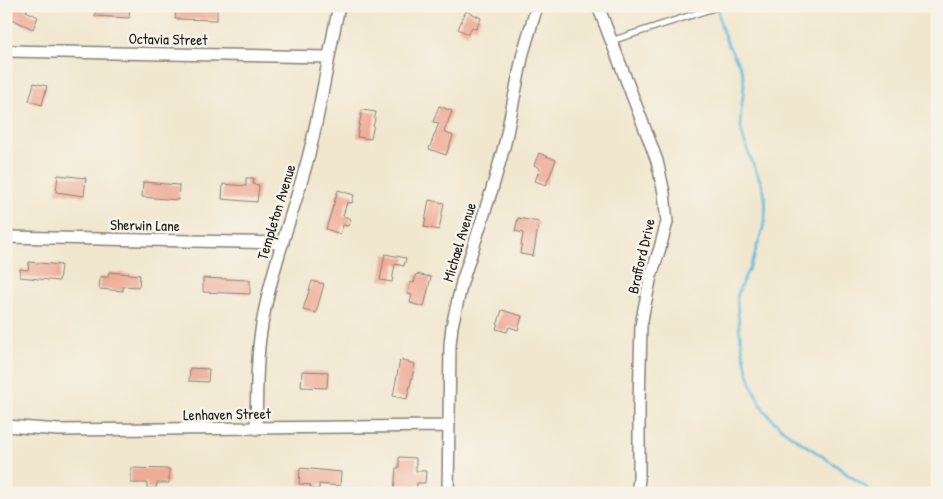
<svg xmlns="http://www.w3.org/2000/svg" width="943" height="499" font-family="'Patrick Hand',sans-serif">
<rect width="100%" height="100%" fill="#f7f3e8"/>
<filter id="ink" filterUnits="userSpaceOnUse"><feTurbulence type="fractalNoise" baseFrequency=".02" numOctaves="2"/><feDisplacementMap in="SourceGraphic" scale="10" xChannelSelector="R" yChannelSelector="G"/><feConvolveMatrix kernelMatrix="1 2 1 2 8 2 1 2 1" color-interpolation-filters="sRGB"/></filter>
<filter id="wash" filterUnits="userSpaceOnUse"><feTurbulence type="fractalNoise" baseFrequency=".0096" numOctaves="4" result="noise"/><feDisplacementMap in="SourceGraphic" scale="20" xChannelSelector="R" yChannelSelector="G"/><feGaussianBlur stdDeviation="1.12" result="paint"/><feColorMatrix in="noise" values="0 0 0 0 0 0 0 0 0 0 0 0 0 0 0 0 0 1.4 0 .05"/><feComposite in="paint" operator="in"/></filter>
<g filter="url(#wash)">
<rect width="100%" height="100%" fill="#f1e7cf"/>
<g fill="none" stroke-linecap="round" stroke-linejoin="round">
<path stroke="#5dbbdc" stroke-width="2.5" d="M 718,8 C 719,24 725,40 733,54 C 736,59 740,65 742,71 C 748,89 738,108 741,127 C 742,138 752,162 757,173 C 761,181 764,189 765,198 C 767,219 763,230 756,249 C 755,253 755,257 753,260 C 748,272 739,285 737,298 C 737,303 738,309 738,313 C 740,341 747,384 763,408 C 781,435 817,450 842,470 C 852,479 863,482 872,493"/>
</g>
<g id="blocks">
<path fill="#eeac97" d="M 12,6 L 22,6 L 27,9 L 26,11 L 38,17 L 33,29 L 7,17 Z
M 96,6 L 130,6 L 129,18 L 95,16 Z
M 190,6 L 217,6 L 217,20 L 175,19 L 176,7 L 190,7 Z
M 466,11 L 481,18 L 476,29 L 472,27 L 468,34 L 458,29 Z
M 34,83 L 47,86 L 42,105 L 29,101 Z
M 439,106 L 452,111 L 444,132 L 453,136 L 446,155 L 429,149 L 439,123 L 433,122 Z
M 362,110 L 376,112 L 371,139 L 357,137 Z
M 539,153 L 556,160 L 546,185 L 535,181 L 540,168 L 534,165 Z
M 58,175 L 86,178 L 84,196 L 56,192 Z
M 246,178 L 254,178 L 253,184 L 259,185 L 257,202 L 222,199 L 223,184 L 246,186 Z
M 143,182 L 179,185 L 178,200 L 142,197 Z
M 338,190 L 354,195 L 352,203 L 347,202 L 343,216 L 351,219 L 348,226 L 343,225 L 340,234 L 326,229 Z
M 429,200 L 444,203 L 439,230 L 424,227 Z
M 518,218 L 539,222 L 533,256 L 520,254 L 523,233 L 515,231 Z
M 385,254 L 406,258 L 404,266 L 395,264 L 392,282 L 380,280 Z
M 29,262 L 61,265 L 59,281 L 20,277 L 20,269 L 28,270 Z
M 109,272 L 140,275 L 139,287 L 123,286 L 123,291 L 99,289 L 100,277 L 108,277 Z
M 416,274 L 431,277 L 424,307 L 410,303 L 412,295 L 408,294 L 410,282 L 414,283 Z
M 203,278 L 250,280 L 250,294 L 203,292 Z
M 312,281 L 324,284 L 316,313 L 303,310 Z
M 502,310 L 522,316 L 518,330 L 509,327 L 507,332 L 496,329 Z
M 400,360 L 415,364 L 407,399 L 393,396 Z
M 190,368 L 209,369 L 208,382 L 189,381 Z
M 302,371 L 328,372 L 327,388 L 301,387 Z
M 399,457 L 416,458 L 416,471 L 426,471 L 425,483 L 417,483 L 416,492 L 394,493 L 396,468 L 399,468 Z
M 131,468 L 169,469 L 169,483 L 157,483 L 156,488 L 147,488 L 147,483 L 131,483 Z
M 300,468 L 341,472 L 340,486 L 319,484 L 319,489 L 310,489 L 311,485 L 299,484 Z"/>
</g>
</g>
<g filter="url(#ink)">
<use href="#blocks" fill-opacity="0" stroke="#868276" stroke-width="1"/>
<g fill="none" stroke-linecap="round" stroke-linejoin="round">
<defs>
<path id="lane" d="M 611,41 L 720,6"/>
<path id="street" d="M 598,6 L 650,142 L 657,161 L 664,193 L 667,222 L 660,248 L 651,276 L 644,309 L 641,326 L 639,405 L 639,479 L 638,487 L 635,493
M 6,51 L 329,57
M 6,237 L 283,243
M 6,426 L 59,430 L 449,426
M 256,429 C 257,399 256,368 260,338 C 268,276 292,218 308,158 C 321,108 328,57 339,6
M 448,493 L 450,345 L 452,326 L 462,282 L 493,186 L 505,143 L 523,53 L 537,6"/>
</defs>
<use href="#lane" stroke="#868276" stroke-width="8"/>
<use href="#street" stroke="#868276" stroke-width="14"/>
<use href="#lane" stroke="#fff" stroke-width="5.5"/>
<use href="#street" stroke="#fff" stroke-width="11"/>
</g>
</g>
<g text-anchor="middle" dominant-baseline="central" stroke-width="5" stroke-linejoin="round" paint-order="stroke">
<g font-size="15" fill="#1c1c1c" stroke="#f7f3e8">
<text transform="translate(168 39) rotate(1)">Octavia Street</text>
<text transform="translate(276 212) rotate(-73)">Templeton Avenue</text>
<text transform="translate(145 225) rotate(1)">Sherwin Lane</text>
<text transform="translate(459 242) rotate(-73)">Michael Avenue</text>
<text transform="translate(641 256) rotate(-77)">Brafford Drive</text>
<text transform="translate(227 414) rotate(-1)">Lenhaven Street</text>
</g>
</g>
<rect width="943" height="499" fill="none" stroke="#f7f3e8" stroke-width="25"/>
</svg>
